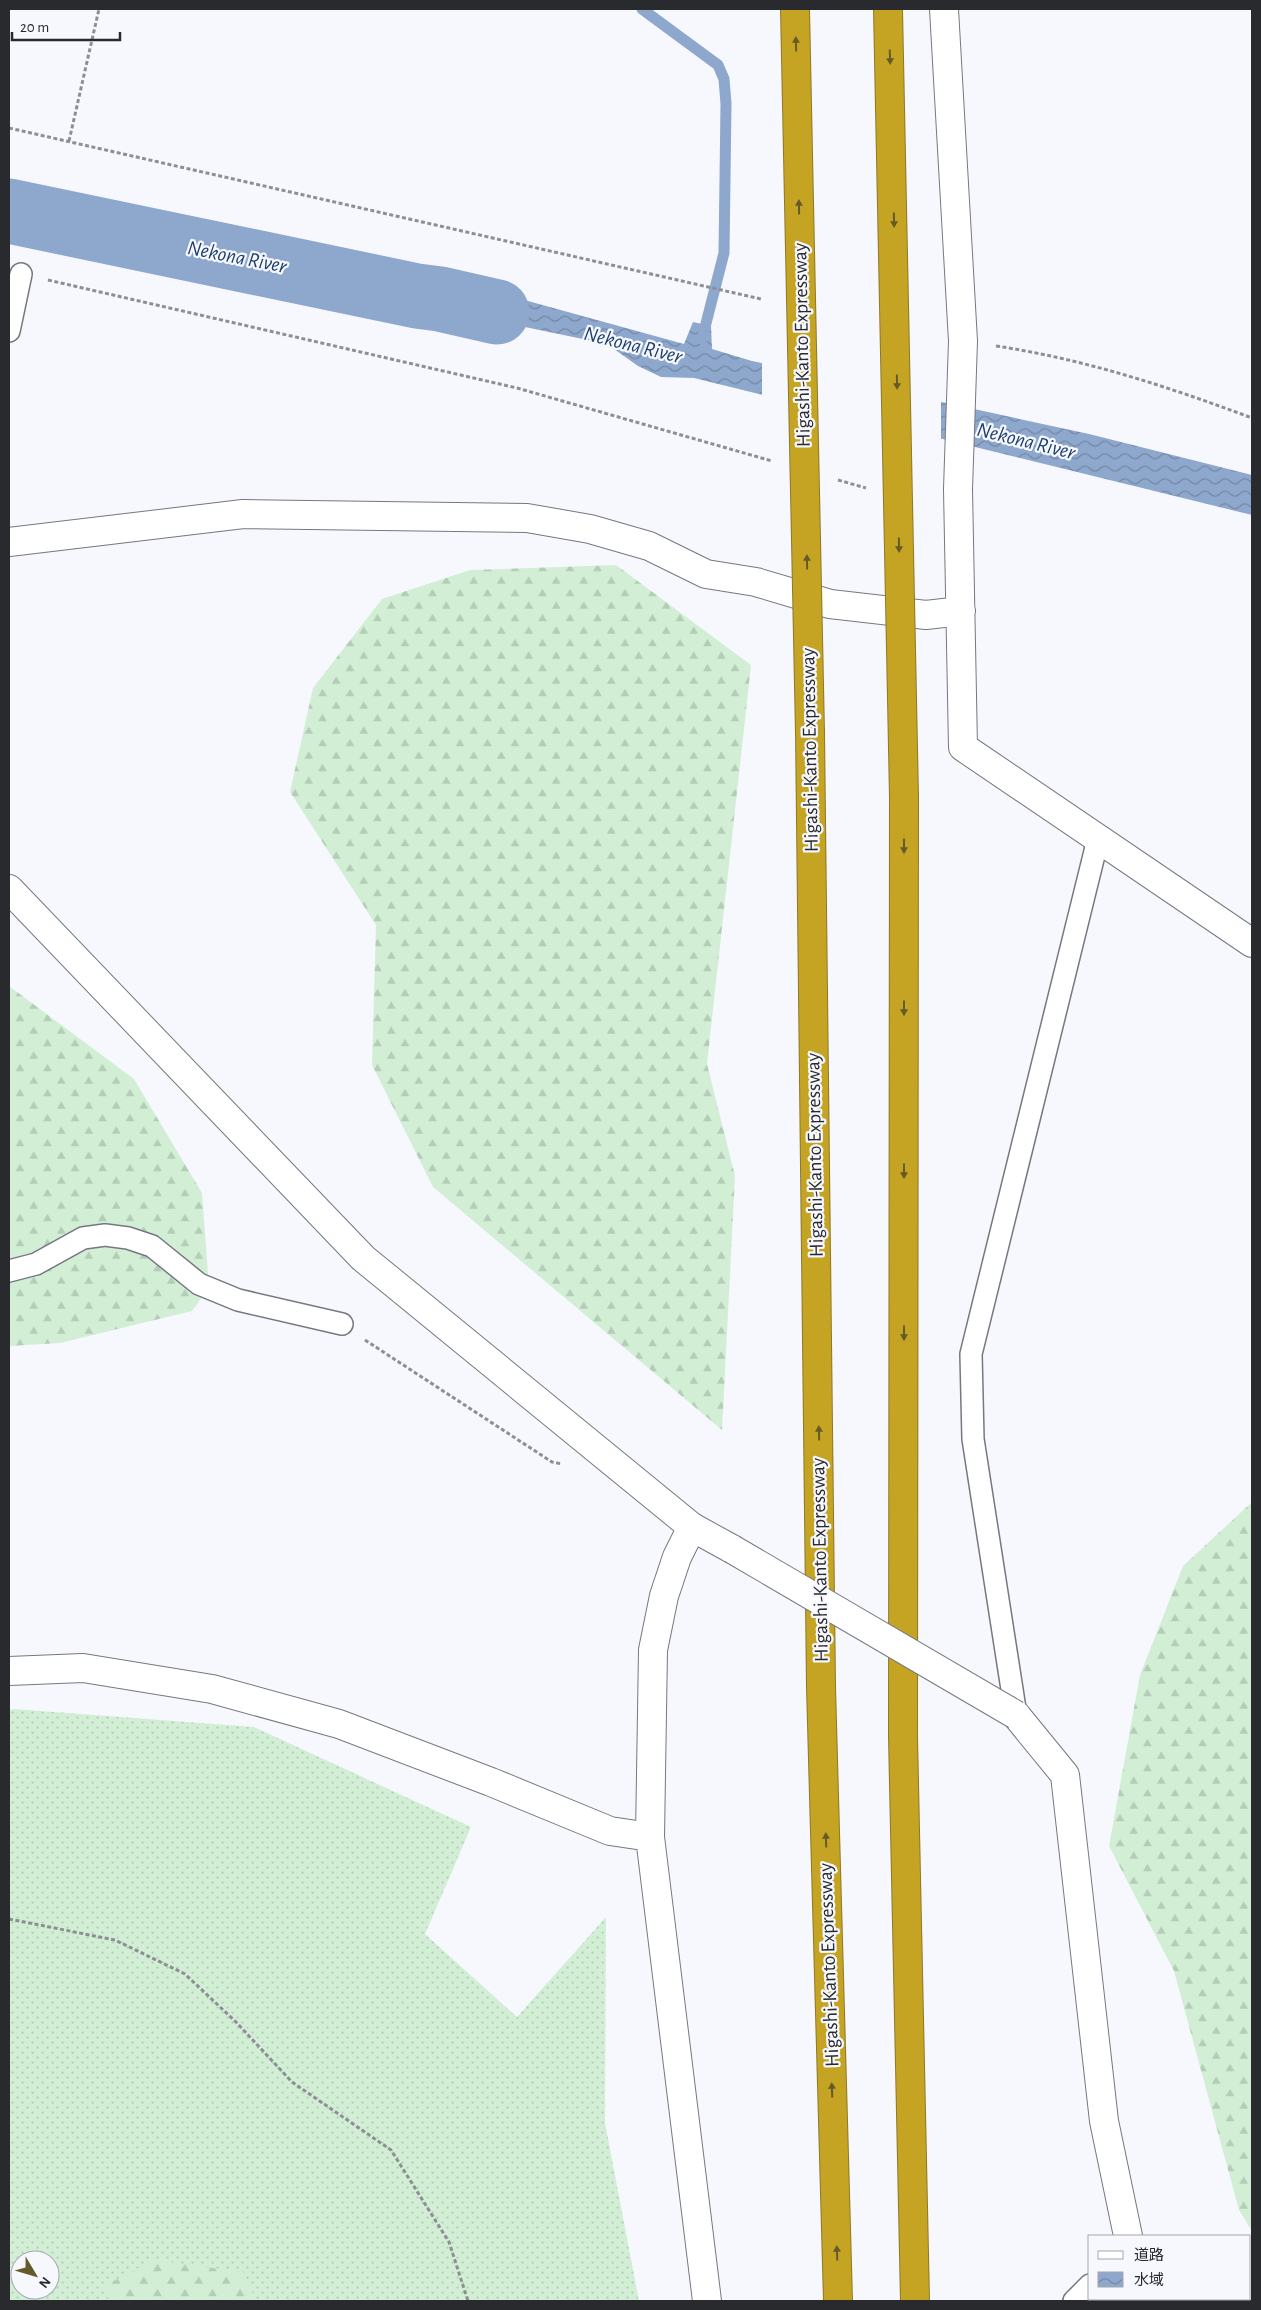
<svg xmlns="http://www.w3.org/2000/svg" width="1261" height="2310" font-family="'Alegreya Sans','Noto Sans JP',sans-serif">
<defs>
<pattern id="grass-dots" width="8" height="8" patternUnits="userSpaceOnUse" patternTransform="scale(1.25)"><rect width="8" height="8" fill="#d2efd5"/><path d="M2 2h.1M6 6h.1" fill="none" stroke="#b4cdb7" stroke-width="1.8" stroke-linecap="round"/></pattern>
<pattern id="forest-firs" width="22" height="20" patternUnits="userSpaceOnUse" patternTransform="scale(1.25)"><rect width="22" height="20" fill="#d2efd5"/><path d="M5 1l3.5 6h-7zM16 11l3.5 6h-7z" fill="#b4cdb7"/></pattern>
<pattern id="water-waves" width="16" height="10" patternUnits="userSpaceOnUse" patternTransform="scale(1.25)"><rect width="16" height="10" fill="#8ea7cc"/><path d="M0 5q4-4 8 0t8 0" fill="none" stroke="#7488a6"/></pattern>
</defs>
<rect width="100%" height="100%" fill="#f6f8fe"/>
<path fill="url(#grass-dots)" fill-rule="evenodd" d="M 14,1709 L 254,1727 L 471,1827 L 425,1934 L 517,2017 L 606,1917 L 605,2123 L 639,2301 L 9,2301 L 9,1710 ZM 20,2260 L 50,2260 L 50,2290 L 20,2290 Z"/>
<path fill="url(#forest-firs)" d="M 616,565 L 751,665 L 707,1064 L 735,1176 L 722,1430 L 433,1187 L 372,1065 L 376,925 L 290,792 L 313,688 L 382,599 L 470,570 Z
M 9,986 L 134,1079 L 202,1193 L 209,1287 L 192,1311 L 60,1343 L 9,1346 Z
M 1252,1502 L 1252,2231 L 1239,2210 L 1174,1971 L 1109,1846 L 1140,1675 L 1183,1566 Z
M 154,2260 L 243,2272 L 256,2301 L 110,2301 L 102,2287 Z"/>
<path fill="url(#water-waves)" d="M 438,282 L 506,295 L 684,344 L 693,322 L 711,326 L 712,349 L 752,361 L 1089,434 L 1252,475 L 1252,515 L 694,378 L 661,377 L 638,366 L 607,344 L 395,300 Z"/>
<path fill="#f6f8fe" d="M 762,360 L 941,399 L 941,442 L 762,398 Z"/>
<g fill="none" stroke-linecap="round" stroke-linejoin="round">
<path stroke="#8ea7cc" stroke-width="11" d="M 642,9 L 718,65 L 724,79 L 726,104 L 724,253 L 702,339"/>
<path stroke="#8ea7cc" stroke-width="65" d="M 9,211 L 417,296 L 440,299 L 497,312"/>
<defs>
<path id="service" d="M 9,331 L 21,274
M 9,1271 L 36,1264 L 83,1238 L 105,1235 L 128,1238 L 152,1246 L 199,1284 L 238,1300 L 342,1324
M 1016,1715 L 973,1439 L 971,1354 L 1098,839
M 1074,2301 L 1090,2285"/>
<path id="minor" d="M 944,9 L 963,341 L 958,489 L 963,747 L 1252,943
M 9,542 L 243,514 L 527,518 L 590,529 L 649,546 L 706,574 L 756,582 L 830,604 L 926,615 L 961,611
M 692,1527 L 677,1557 L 664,1596 L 653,1650 L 650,1837 L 707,2301
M 9,1671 L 83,1668 L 212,1689 L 339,1724 L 491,1782 L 610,1831 L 650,1837"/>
<path id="tertiary" d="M 9,889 L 363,1258 L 692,1527 L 732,1549
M 1016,1715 L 1065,1775 L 1104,2121 L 1128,2236
M 1160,2299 L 1162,2301"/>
<path id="motorway" d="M 810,733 L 821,1687 L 838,2301
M 904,797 L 903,1736 L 915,2301"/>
</defs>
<use href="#service" stroke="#757881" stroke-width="24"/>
<use href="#minor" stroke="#757881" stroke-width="30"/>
<use href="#tertiary" stroke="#757881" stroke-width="30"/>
<use href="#motorway" stroke="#8e7926" stroke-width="30"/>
<path stroke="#8d8f94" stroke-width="3" stroke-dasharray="4 2.5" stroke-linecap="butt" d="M 9,128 L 761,299
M 69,141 L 99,9
M 48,280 L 517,388 L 772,461
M 996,346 C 1084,359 1169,387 1252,418
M 838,480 L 866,488
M 365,1340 L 552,1462 L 562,1464
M 9,1919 L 115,1940 L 185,1974 L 236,2022 L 292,2082 L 391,2150 L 449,2242 L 468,2301"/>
<use href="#service" stroke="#fff" stroke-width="21"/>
<use href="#minor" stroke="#fff" stroke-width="28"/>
<use href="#tertiary" stroke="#fff" stroke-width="28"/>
<use href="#motorway" stroke="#c5a323" stroke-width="28"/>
<defs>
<path id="tertiary-bridge" d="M 732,1549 L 1016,1715"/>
<path id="motorway-bridge" d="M 795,9 L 810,733
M 888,9 L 904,797"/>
</defs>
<use href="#tertiary-bridge" stroke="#757881" stroke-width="30" stroke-linecap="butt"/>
<use href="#motorway-bridge" stroke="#8e7926" stroke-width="30" stroke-linecap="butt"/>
<use href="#tertiary-bridge" stroke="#fff" stroke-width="28"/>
<use href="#motorway-bridge" stroke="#c5a323" stroke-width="28"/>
</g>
<defs><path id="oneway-solid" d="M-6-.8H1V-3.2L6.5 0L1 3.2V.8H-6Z" transform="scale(1.25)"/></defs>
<g fill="#675a29">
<use href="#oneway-solid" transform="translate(796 44) rotate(-91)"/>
<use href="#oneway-solid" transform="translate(890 57) rotate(88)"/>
<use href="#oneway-solid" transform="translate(799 207) rotate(-91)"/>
<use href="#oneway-solid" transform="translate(894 220) rotate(89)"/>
<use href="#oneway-solid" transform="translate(897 382) rotate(89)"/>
<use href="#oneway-solid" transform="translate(899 545) rotate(89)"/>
<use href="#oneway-solid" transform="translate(807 562) rotate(-91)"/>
<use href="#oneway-solid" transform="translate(904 846) rotate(90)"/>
<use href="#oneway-solid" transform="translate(904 1008) rotate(90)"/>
<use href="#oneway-solid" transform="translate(904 1171) rotate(90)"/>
<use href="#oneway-solid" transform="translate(904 1333) rotate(90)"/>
<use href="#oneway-solid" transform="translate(819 1433) rotate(-91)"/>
<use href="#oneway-solid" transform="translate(826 1840) rotate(-92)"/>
<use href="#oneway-solid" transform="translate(832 2090) rotate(-92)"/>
<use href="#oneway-solid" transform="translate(837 2253) rotate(-92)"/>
</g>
<g text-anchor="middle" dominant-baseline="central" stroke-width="4.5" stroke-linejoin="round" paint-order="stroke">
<g font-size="20" fill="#282a2d" stroke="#f6f8fe">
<text transform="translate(802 345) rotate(-91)">Higashi-Kanto Expressway</text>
<text transform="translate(810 750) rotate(-91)">Higashi-Kanto Expressway</text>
<text transform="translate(815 1155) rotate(-91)">Higashi-Kanto Expressway</text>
<text transform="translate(820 1560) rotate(-91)">Higashi-Kanto Expressway</text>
<text transform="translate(829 1965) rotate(-92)">Higashi-Kanto Expressway</text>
</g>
<g font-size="21" font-style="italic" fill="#1f406f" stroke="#f6f8fe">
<text transform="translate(237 257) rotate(11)">Nekona River</text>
<text transform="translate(633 345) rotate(14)">Nekona River</text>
<text transform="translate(1026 441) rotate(14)">Nekona River</text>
</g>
</g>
<rect width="1261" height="2310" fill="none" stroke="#282a2d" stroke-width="20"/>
<rect x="1088" y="2235" width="162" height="65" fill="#f6f8fe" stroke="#a4a6aa"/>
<rect x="1098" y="2251" width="25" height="8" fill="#ffffff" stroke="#a4a6aa"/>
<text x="1134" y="2260" font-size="15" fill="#282a2d">道路</text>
<rect x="1098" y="2272" width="25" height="15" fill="url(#water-waves)" stroke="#a4a6aa"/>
<text x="1134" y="2285" font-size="15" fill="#282a2d">水域</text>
<g transform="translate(35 2275) rotate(128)"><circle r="24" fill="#f6f8fe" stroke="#a4a6aa"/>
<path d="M0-4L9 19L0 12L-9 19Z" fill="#665b28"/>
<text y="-8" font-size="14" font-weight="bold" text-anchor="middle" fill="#282a2d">N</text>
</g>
<path d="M12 32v8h108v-8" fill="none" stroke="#282a2d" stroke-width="2.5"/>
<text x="20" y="32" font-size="15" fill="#282a2d" stroke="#f6f8fe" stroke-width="4" paint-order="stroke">20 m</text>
</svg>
